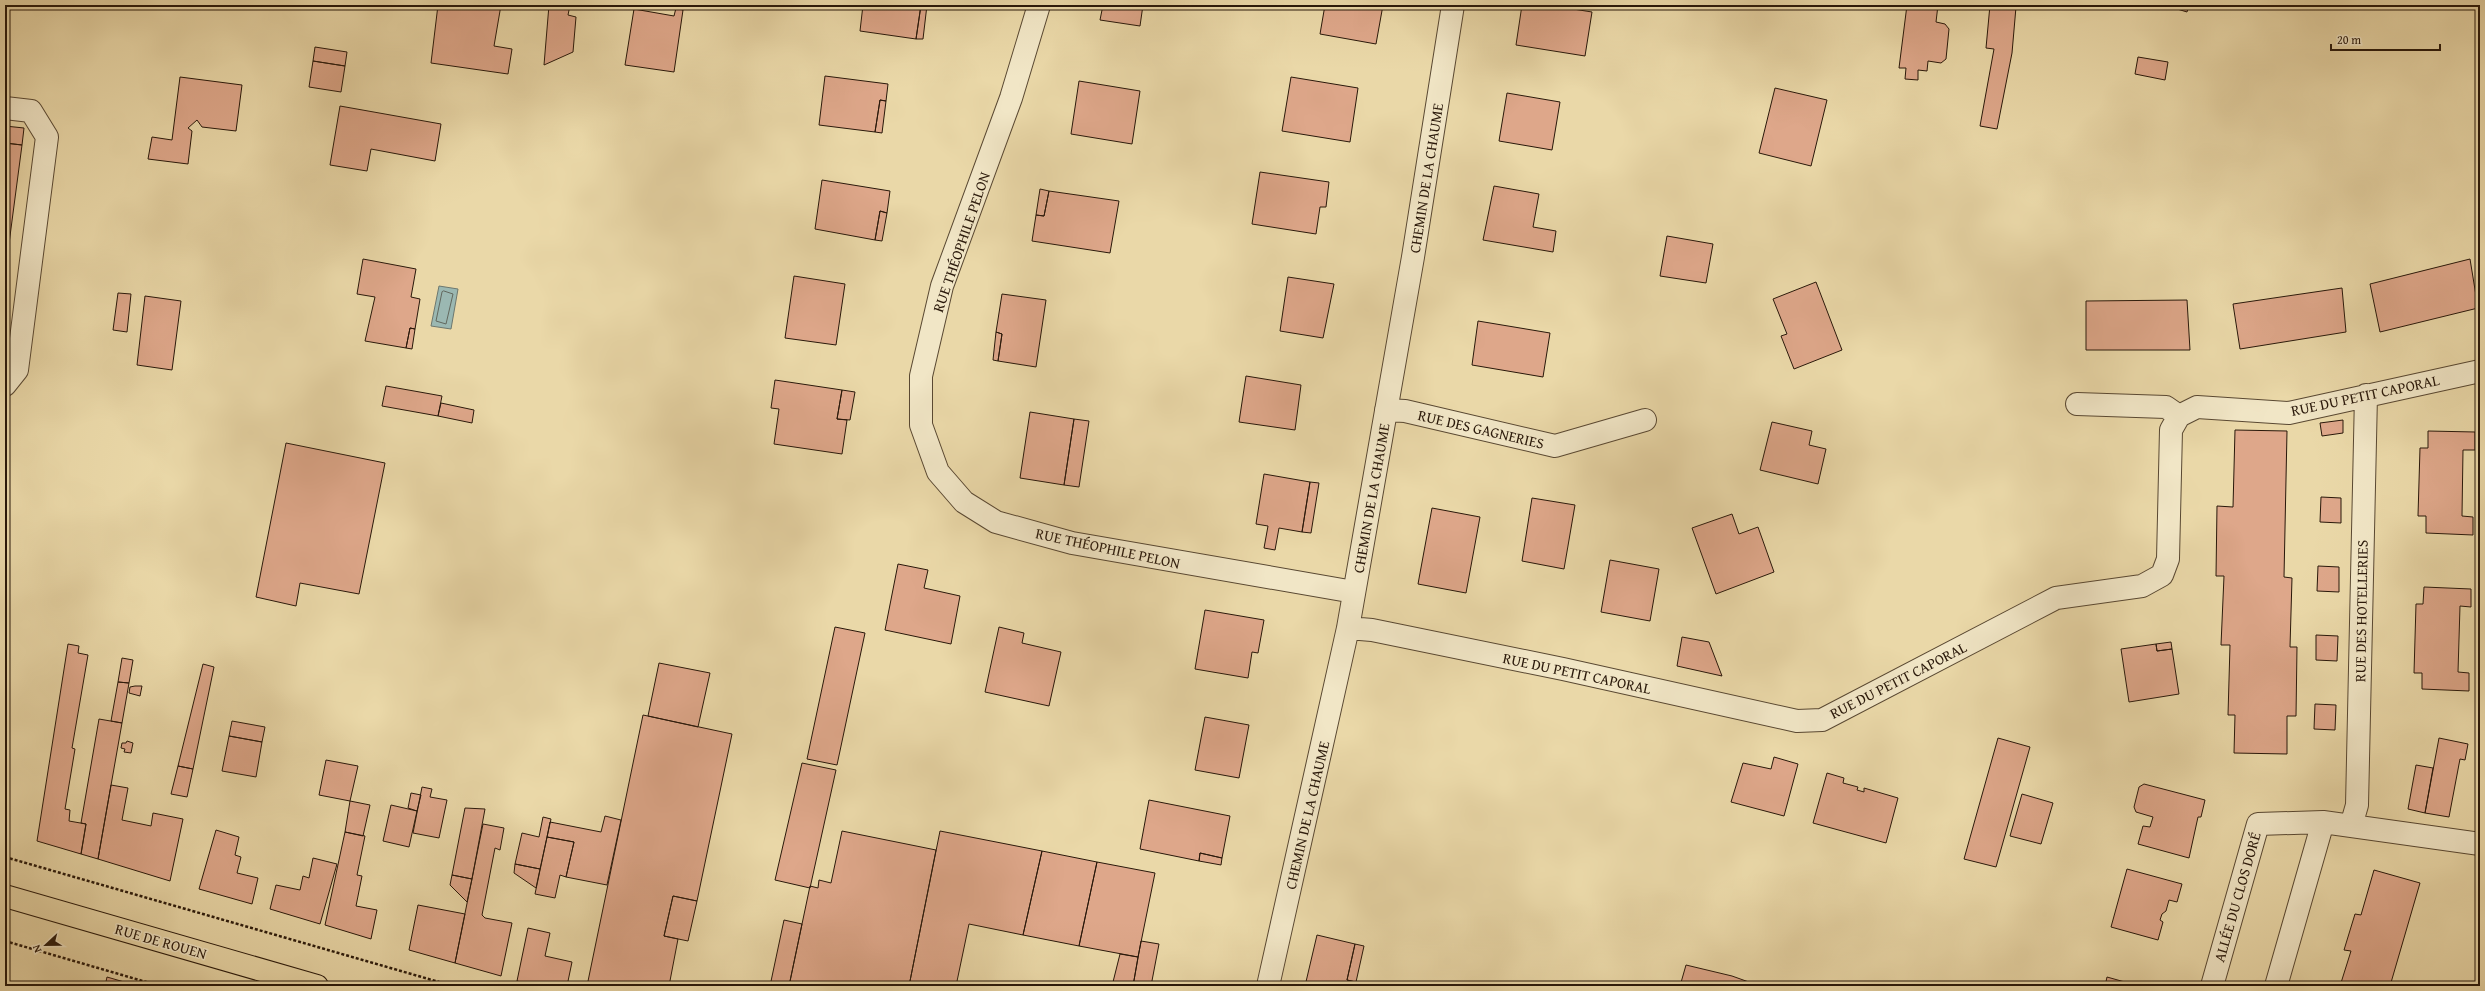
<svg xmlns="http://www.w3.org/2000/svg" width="2485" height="991" font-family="'Gentium Book Plus',serif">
<rect width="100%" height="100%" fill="#ead8a8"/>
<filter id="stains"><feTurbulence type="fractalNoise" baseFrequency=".005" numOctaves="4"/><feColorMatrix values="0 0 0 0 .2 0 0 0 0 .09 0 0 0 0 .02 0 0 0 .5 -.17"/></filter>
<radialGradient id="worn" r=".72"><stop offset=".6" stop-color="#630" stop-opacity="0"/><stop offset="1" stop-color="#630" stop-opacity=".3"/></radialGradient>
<path fill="#9bb8b2" stroke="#6d786f" d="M 439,286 L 458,289 L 451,329 L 431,326 Z"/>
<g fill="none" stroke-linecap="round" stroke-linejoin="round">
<path stroke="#62685e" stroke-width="1" d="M 444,291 L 453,294 L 446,324 L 436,321 L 442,292 Z"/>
</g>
<path fill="#dea78a" stroke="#29180a" d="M 438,5 L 501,5 L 494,46 L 512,49 L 508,74 L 431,63 Z
M 549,5 L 570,5 L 568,15 L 576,17 L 573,52 L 544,65 Z
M 863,5 L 921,5 L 916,39 L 860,31 Z
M 921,5 L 927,5 L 923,39 L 916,39 Z
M 1103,5 L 1143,5 L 1140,26 L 1100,20 Z
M 1325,5 L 1383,5 L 1376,44 L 1320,34 Z
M 1522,5 L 1548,5 L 1592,12 L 1585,56 L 1516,45 Z
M 1907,5 L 1938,5 L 1936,22 L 1945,24 L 1949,29 L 1946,59 L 1941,63 L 1928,61 L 1927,71 L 1918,70 L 1918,80 L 1905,79 L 1906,68 L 1899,68 Z
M 1990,5 L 2016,7 L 2012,53 L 1997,129 L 1980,126 L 1994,49 L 1986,48 Z
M 2175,5 L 2189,5 L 2187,12 L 2174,8 Z
M 676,8 L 683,10 L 674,72 L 625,65 L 634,9 L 674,16 Z
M 315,47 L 347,52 L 345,66 L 313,61 Z
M 2138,57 L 2168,62 L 2165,80 L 2135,74 Z
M 313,61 L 345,66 L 341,92 L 309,87 Z
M 825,76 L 888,84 L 886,101 L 880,100 L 875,132 L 819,125 Z
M 180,77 L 242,85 L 236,131 L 202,127 L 197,120 L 188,128 L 192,131 L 188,164 L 148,159 L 152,137 L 172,140 Z
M 1291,77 L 1358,88 L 1350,142 L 1282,131 Z
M 1079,81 L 1140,91 L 1132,144 L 1071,134 Z
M 1775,88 L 1827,100 L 1811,166 L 1759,153 Z
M 1507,93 L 1560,102 L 1552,150 L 1499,141 Z
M 880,100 L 886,101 L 882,133 L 875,132 Z
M 340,106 L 441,124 L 435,161 L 371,149 L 367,171 L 330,165 Z
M 5,126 L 24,128 L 22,145 L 5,143 Z
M 5,143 L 22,145 L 5,274 Z
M 1260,172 L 1329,182 L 1326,207 L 1320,207 L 1316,234 L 1252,224 Z
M 822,180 L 890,191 L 887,213 L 880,211 L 875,240 L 815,229 Z
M 1494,186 L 1539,194 L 1533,227 L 1556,231 L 1553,252 L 1483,240 Z
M 1040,189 L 1049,191 L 1044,216 L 1036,215 Z
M 1049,191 L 1119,201 L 1110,253 L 1032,241 L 1036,215 L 1044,216 Z
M 880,211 L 887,213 L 882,241 L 875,240 Z
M 1667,236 L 1713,244 L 1706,283 L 1660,276 Z
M 363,259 L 416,269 L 411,297 L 420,299 L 415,329 L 410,328 L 406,348 L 365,341 L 375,297 L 357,294 Z
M 2470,259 L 2478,308 L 2380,332 L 2370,284 Z
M 794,276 L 845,284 L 836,345 L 785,338 Z
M 1288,277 L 1334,284 L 1323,338 L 1280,331 Z
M 1816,282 L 1842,350 L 1794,369 L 1781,336 L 1787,334 L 1773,299 Z
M 2342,288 L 2346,332 L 2240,349 L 2233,304 Z
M 118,293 L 131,294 L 127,332 L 113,330 Z
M 1002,294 L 1046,300 L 1036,367 L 998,361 L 1002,334 L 996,332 Z
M 145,296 L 181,301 L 172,370 L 137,365 Z
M 2187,300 L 2190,350 L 2086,350 L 2086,301 Z
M 1478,321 L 1550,333 L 1543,377 L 1472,365 Z
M 410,328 L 415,329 L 412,349 L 406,348 Z
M 996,332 L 1002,334 L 998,361 L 993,360 Z
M 1246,376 L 1301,385 L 1295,430 L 1239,422 Z
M 775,380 L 842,390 L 837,419 L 847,420 L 842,454 L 774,444 L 779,409 L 771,408 Z
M 386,386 L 442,396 L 438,416 L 382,406 Z
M 842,390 L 855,392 L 850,420 L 837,419 Z
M 441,403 L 474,410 L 472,423 L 438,416 Z
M 1030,412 L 1074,419 L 1064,485 L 1020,478 Z
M 1074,419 L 1089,421 L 1079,487 L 1064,485 Z
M 2343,420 L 2343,433 L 2322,436 L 2320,423 Z
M 1772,422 L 1812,431 L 1809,445 L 1826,449 L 1818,484 L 1760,470 Z
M 2235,430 L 2287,431 L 2284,577 L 2292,578 L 2290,647 L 2297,647 L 2296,716 L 2287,716 L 2287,754 L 2234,753 L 2235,715 L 2228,715 L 2230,645 L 2221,645 L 2224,576 L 2216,576 L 2217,506 L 2233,507 Z
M 2428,431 L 2475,432 L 2475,450 L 2463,450 L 2462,516 L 2473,517 L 2473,535 L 2426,533 L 2426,516 L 2418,516 L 2420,448 L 2428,448 Z
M 286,443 L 385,463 L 359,594 L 300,583 L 296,606 L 256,597 Z
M 1264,474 L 1310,482 L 1302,532 L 1279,528 L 1275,550 L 1264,548 L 1268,526 L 1256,524 Z
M 1310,482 L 1319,483 L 1311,533 L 1302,532 Z
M 2321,497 L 2341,498 L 2341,523 L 2320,522 Z
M 1532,498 L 1575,505 L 1564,569 L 1522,561 Z
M 1432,508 L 1480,517 L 1466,593 L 1418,584 Z
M 1732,514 L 1739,534 L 1758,527 L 1774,572 L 1716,594 L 1692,528 Z
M 1610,560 L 1659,569 L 1650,621 L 1601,612 Z
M 898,564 L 928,570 L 924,588 L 960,596 L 951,644 L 885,630 Z
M 2318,566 L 2339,567 L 2339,592 L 2317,591 Z
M 2424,587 L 2471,589 L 2471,607 L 2460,606 L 2458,672 L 2469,673 L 2469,691 L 2422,689 L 2422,673 L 2414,673 L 2416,604 L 2423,604 Z
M 1205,610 L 1264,620 L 1258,653 L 1252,652 L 1248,678 L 1195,669 Z
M 835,627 L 865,633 L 837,765 L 807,759 Z
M 999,627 L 1024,633 L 1022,643 L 1061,652 L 1049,706 L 985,692 Z
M 2316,635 L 2338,636 L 2337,661 L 2316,660 Z
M 1682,637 L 1709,642 L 1722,676 L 1677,666 Z
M 2171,642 L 2172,649 L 2157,651 L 2156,644 Z
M 68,644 L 79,646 L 78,653 L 88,655 L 72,748 L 75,749 L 65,809 L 70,810 L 69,821 L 86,824 L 81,854 L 37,841 Z
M 2156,644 L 2157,651 L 2172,649 L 2179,694 L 2129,702 L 2121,649 Z
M 122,658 L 133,660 L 129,683 L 118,682 Z
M 659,663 L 710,673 L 698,727 L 648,716 Z
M 203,664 L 214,667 L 193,769 L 178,766 Z
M 118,682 L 129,683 L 122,723 L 111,721 Z
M 135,686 L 142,686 L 140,696 L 129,693 L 130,687 Z
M 2315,704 L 2336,705 L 2335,730 L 2314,729 Z
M 643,715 L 732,734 L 697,901 L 673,896 L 664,936 L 678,939 L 669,986 L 587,986 Z
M 1205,717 L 1249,725 L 1239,778 L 1195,770 Z
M 99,719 L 122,723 L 98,859 L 81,854 L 86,824 L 81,823 Z
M 232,721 L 265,727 L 262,742 L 229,736 Z
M 229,736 L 262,742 L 256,777 L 222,771 Z
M 1998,738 L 2030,747 L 1996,867 L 1964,859 Z
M 2439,738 L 2468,744 L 2465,760 L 2460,759 L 2449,817 L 2425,813 Z
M 127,741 L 133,743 L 131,753 L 124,752 L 125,749 L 121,748 L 122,743 L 126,743 Z
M 1774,757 L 1798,764 L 1784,816 L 1731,802 L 1743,763 L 1771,769 Z
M 326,760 L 358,766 L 350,801 L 319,795 Z
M 802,763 L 836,770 L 810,888 L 775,880 Z
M 2416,765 L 2433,768 L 2425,813 L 2408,809 Z
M 178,766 L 193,769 L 187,797 L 171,794 Z
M 1827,773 L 1844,778 L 1843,783 L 1858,787 L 1857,790 L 1864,792 L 1864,788 L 1898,798 L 1886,843 L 1813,823 Z
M 2144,784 L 2205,800 L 2201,817 L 2198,817 L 2189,858 L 2138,844 L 2143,826 L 2150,827 L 2153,817 L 2136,812 L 2134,807 L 2139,787 Z
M 111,785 L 128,788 L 122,820 L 151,826 L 153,813 L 183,819 L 170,881 L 98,859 Z
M 422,787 L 432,789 L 430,797 L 447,800 L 439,838 L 413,833 Z
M 411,793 L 421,795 L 417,811 L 408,808 Z
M 2022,794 L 2053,803 L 2041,844 L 2010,836 Z
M 1149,800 L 1230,816 L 1222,858 L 1200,853 L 1199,861 L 1140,849 Z
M 350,801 L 370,805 L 363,836 L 345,832 Z
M 391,805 L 417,811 L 409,847 L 383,841 Z
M 465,808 L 485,809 L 472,879 L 452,875 Z
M 605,816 L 621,820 L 607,885 L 566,877 L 574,842 L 547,837 L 550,822 L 601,832 Z
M 543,817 L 551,819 L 540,869 L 515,864 L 522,833 L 539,837 Z
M 483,824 L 504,828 L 500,850 L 495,848 L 482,915 L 485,918 L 512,923 L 501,976 L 455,963 Z
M 216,830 L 239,837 L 235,855 L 241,857 L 237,873 L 258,878 L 252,904 L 199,889 Z
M 842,831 L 936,850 L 909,986 L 789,986 L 810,886 L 818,888 L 819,880 L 831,883 Z
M 940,831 L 1042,851 L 1023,935 L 969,924 L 956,986 L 909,986 Z
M 345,832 L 365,836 L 357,875 L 362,876 L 356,906 L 377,910 L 371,939 L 325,925 Z
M 547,837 L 574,842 L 566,877 L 560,875 L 555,898 L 535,894 Z
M 1042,851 L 1097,862 L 1079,946 L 1023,935 Z
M 1200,853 L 1222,858 L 1221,865 L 1199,861 Z
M 313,858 L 337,864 L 320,924 L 270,909 L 276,885 L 300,890 L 303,876 L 309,878 Z
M 1097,862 L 1155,873 L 1138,957 L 1079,946 Z
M 515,864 L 540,869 L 536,888 L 514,873 Z
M 2127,869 L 2182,884 L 2177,902 L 2169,900 L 2166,911 L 2162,914 L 2160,920 L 2163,922 L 2158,940 L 2111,927 Z
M 2374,870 L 2420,883 L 2390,986 L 2340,986 L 2351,951 L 2344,950 L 2355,914 L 2361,915 Z
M 452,875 L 472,879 L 467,902 L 450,885 Z
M 673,896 L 697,901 L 688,941 L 664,936 Z
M 418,905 L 465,914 L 455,963 L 409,950 Z
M 784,920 L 802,924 L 789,986 L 770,986 Z
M 528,928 L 550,933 L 545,956 L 572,962 L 567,986 L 536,986 L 517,981 Z
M 1317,935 L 1355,944 L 1347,980 L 1372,986 L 1305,986 Z
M 1141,941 L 1159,944 L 1151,986 L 1133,986 Z
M 1355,944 L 1364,946 L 1356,982 L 1347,980 Z
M 1120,954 L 1138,957 L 1133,986 L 1112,986 Z
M 1686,965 L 1732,976 L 1760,986 L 1680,986 Z
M 107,977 L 138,986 L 105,986 Z
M 2107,977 L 2139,986 L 2105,986 Z"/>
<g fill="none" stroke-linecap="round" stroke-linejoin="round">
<defs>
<path id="minor" d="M 1039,5 L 1011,98 L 942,286 L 921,376 L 921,425 L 938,472 L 964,502 L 996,522 L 1072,543 L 1354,592
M 5,108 L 31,111 L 47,137 L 17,370 L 5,385
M 2077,404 L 2166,407 L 2179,416 L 2197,407 L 2289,413 L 2480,371
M 1386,410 L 1405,411 L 1555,446 L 1645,420
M 1348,628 L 1372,630 L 1563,669 L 1797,721 L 1822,720 L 2056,598 L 2142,586 L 2162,575 L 2168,559 L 2171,430 L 2179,416
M 2351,826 L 2357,805 L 2366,395
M 1268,986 L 1348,628 L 1413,257 L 1453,5
M 2212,986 L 2258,824 L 2323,822 L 2480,844
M 2276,986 L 2323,822"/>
<path id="major" d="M 5,896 L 317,986"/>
</defs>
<use href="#minor" stroke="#594832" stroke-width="24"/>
<use href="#major" stroke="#29180a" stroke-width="24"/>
<path stroke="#29180a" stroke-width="2.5" stroke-dasharray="3 2" stroke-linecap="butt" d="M 5,857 L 453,986
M 5,941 L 160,986"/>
<use href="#minor" stroke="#f1e6c6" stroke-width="22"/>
<use href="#major" stroke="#ead8a8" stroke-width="22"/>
</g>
<g text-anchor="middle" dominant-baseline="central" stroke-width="3" stroke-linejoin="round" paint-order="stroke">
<g font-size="15" fill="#29180a" stroke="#f1e6c6">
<text transform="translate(1426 178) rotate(-81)">CHEMIN DE LA CHAUME</text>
<text transform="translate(961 242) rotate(-71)">RUE THÉOPHILE PELON</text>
<text transform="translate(2365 395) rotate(-12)">RUE DU PETIT CAPORAL</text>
<text transform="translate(1481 429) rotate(13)">RUE DES GAGNERIES</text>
<text transform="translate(1371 498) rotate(-80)">CHEMIN DE LA CHAUME</text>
<text transform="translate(1108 548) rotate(12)">RUE THÉOPHILE PELON</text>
<text transform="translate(2361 611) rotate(-89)">RUE DES HOTELLERIES</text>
<text transform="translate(1577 673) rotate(12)">RUE DU PETIT CAPORAL</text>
<text transform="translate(1898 680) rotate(-27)">RUE DU PETIT CAPORAL</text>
<text transform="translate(1307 815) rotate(-77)">CHEMIN DE LA CHAUME</text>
<text transform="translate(2237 897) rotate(-74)">ALLÉE DU CLOS DORÉ</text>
<text transform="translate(161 941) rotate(16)">RUE DE ROUEN</text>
</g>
</g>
<rect width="2485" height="991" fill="none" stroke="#ead8a8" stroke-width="20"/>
<rect x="6" y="6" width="2473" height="979" fill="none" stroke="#29180a" stroke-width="2"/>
<rect x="10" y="10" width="2465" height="971" fill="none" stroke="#29180a"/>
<g transform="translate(46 945) rotate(248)" stroke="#f1e6c6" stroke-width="3" paint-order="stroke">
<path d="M0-3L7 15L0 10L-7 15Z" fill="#29180a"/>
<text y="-6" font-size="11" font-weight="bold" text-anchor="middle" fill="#29180a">N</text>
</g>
<path d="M2331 44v6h109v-6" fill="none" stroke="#29180a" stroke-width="2"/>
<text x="2337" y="44" font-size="12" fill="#29180a" stroke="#f1e6c6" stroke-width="3" paint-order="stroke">20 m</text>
<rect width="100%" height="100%" filter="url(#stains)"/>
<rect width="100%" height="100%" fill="url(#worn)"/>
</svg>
